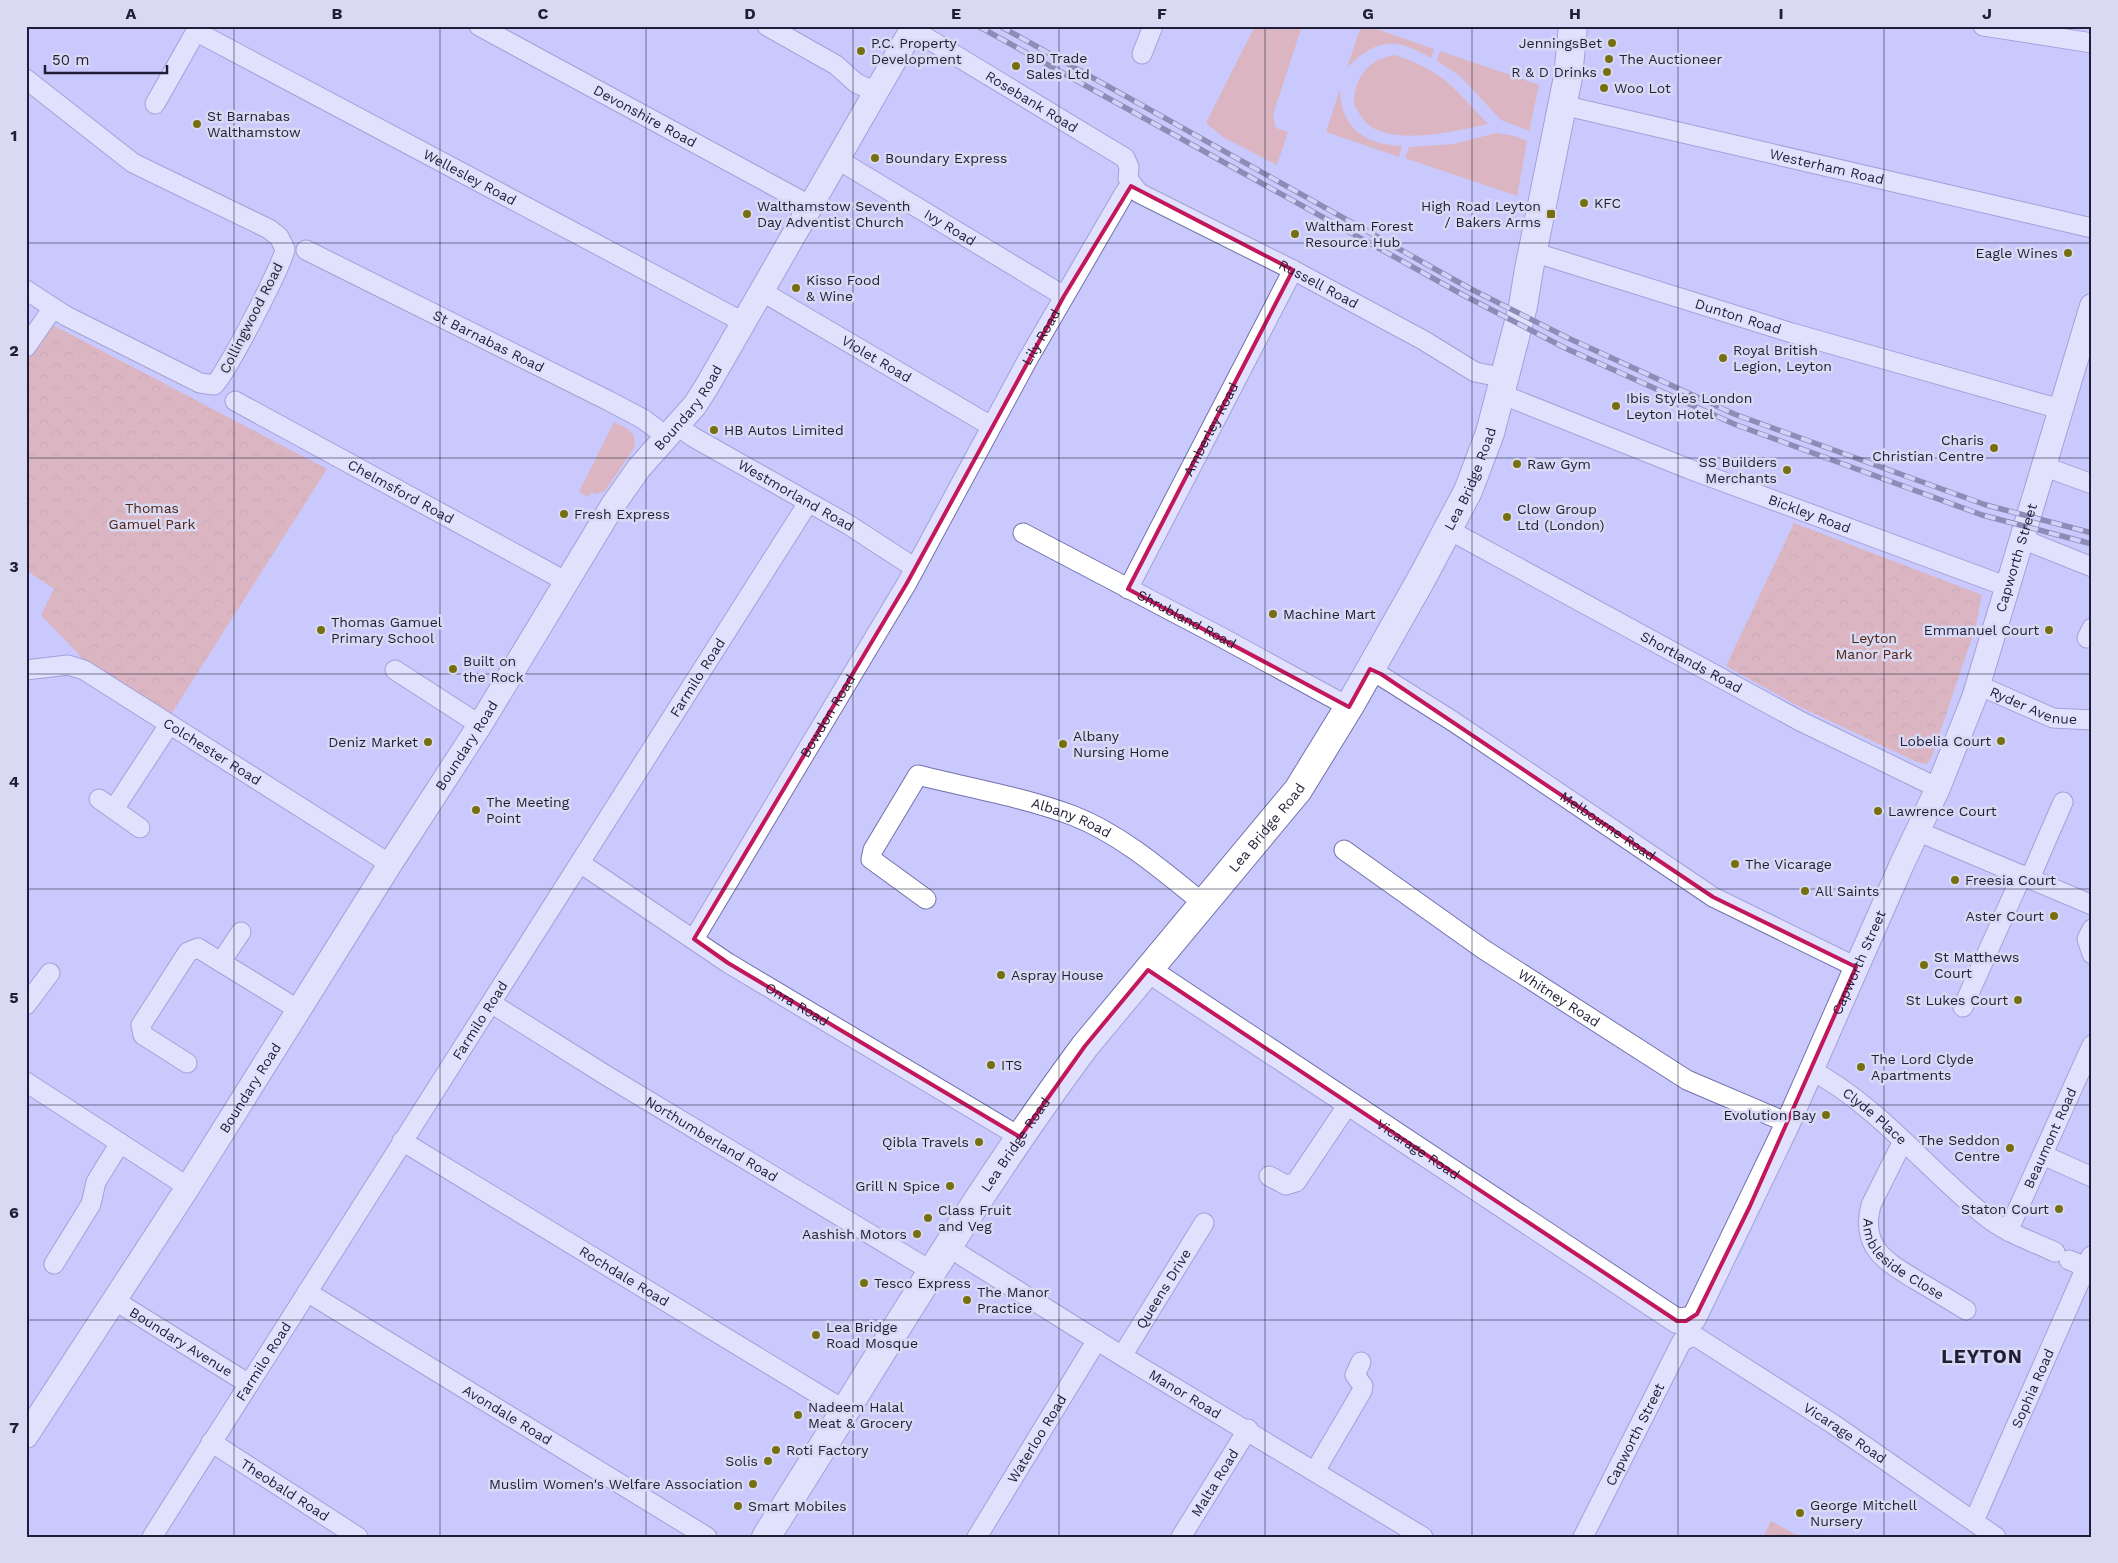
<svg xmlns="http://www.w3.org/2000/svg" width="2118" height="1563" font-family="'Work Sans',sans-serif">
<defs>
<pattern id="forest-crowns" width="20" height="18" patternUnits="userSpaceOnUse" patternTransform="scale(1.25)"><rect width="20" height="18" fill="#f29f7a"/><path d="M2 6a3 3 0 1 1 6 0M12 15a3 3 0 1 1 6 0" fill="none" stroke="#cf886a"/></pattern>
</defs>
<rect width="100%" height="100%" fill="#c9c9fd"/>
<path fill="#f29f7a" d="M 1255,26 L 1302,26 L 1273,115 L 1276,128 L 1288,132 L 1277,165 L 1223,137 L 1206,123 Z
M 1361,26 L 1368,26 L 1434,49 L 1431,58 C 1396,37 1376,38 1347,68 Z
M 1440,51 L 1539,85 L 1529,131 L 1501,120 L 1459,75 L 1437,61 Z
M 1395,55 C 1446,73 1453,87 1488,124 C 1457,131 1403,144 1373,128 C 1364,123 1359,113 1354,104 C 1354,77 1369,59 1395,55 Z
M 1340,89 C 1340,128 1366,145 1402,146 L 1399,157 L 1326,132 Z
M 1496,133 L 1515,136 L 1527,141 L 1517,196 L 1405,158 L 1409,147 L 1454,144 Z
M 614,422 C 627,428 638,432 634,448 L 605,491 L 596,494 L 592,492 L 588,497 L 579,492 Z"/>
<path fill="url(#forest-crowns)" d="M 51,324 L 327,469 L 170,716 L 86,662 L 41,615 L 54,589 L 26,570 L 26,359 Z
M 1794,523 L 1982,595 L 1975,629 L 1931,759 L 1926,764 L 1917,762 L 1798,706 L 1726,666 Z
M 1771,1521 L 1800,1537 L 1763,1537 Z"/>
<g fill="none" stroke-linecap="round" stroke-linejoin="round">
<defs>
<g id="minor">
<path id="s1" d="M 479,26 L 811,206"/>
<path d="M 767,26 L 836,65 L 856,83 L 876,92"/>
<path d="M 1983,26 L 2092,43"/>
<path id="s2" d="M 912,29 L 1125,158 L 1129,167 L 1128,179 L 1139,193 L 1293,270 L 1423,340 L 1475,372 L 1505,378"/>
<path id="s3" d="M 197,32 L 743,322"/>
<path d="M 1142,54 L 1153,26"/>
<path d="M 26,79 L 133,163 L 269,229 L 279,237 L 285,249 C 284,262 224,378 214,385 L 200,383 L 66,316 L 26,290"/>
<path d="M 155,104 L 199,26"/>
<path id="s4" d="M 1562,105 L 2092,228"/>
<path id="s5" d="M 837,159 L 1064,296"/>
<path id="s6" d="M 306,250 L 609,401 L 643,419 L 666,436"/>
<path id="s7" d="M 1533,252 L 1792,333 L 2060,409"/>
<path id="s8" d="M 761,291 L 991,426"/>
<path d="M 26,347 L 53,308"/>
<path id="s9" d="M 1501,394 L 1689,469 L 2008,587"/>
<path id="s10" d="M 235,401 L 567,582"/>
<path id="s11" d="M 676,425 L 693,437 L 849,525 L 915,568"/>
<path d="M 2043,466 L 2092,484"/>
<path id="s12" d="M 1449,530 L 1800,721 L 1938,788"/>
<path id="s13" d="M 1023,533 L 1221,637 L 1349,707"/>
<path d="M 2022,539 L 2092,567"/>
<path id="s14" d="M 1128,589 L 1293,270"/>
<path d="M 2087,638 L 2092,628"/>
<path id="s15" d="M 1370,669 L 1454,722 L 1713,897 L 1856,967"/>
<path id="s16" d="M 26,670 L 68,665 L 84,670 L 390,864"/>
<path d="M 395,670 L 480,725"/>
<path id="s17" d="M 1978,685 L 2053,718 L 2092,720"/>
<path d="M 99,799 L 140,828"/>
<path d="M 114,809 L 169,725"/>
<path d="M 1917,831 L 2092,905"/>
<path id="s18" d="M 1344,850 L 1483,949 L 1687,1080 L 1788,1123"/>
<path id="s19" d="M 580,863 L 728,963 L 1020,1137"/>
<path d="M 2030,878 L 2063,802"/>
<path id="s20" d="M 926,899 L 871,859 L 873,850 L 918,775 C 969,788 1024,797 1074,816 C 1122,835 1163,871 1204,904"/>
<path d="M 2092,929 L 2087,939 L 2092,954"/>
<path id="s21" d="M 694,939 L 907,583 L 1028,359 L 1125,192 L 1131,186"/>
<path d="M 221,962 L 241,932"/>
<path id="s22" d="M 491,1003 L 607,1076 L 933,1272"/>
<path d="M 26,1005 L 50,973"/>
<path d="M 1963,1007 L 2022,875"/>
<path d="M 187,1063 L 143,1035 L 141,1025 L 188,952 L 198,948 L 299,1010"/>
<path id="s23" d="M 1811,1070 C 1877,1105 1927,1169 1984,1215 C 2004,1232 2031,1241 2055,1252"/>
<path d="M 26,1082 L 188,1187"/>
<path id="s24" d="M 402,1141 L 846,1411"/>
<path id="s25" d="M 1903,1141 L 1871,1205 C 1860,1247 1885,1261 1916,1280 C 1933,1290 1950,1300 1966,1310"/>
<path d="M 2043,1155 L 2092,1177"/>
<path d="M 1269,1176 L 1286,1185 L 1296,1182 L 1349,1103"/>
<path id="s26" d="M 2008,1231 L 2092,1045"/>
<path id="s27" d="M 948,1247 L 1122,1356 L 1423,1537"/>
<path d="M 2069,1260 L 2086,1267"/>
<path d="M 54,1264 L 91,1204 L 96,1182 L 120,1143"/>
<path id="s28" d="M 307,1292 L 707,1537"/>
<path id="s29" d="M 114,1300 L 249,1384"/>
<path id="s30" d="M 1122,1356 L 1204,1223"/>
<path id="s31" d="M 211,1442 L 358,1537"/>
<path d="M 1315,1471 L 1362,1391 L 1363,1386 L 1355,1375 L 1361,1362"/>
<path id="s32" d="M 1974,1521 L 2091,1256"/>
<path id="s33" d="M 152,1537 L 808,503"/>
<path id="s34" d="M 977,1537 L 1097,1340"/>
<path id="s35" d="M 1181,1537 L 1248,1429"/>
<path id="s36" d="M 1583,1537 L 1682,1341 L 1695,1336 L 1833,1424 L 1996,1537"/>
</g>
<g id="tertiary">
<path id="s37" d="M 1148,970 L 1677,1321 L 1694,1318 L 1788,1123 L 1902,864 L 1938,788 L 1974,698 L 2092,306"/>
<path id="s38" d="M 26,1436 L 188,1187 L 390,864 L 480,725 L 613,505 L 639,468 L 695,405 L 707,386 L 914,26"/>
</g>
<g id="primary">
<path id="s39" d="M 766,1537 C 871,1372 969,1202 1085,1046 L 1298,790 L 1349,707 L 1422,578 L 1468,491 L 1490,433 L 1523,306 L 1529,269 L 1568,77 L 1573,26"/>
</g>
</defs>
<use href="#minor" stroke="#7371ad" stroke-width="21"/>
<use href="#tertiary" stroke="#7371ad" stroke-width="26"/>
<use href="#primary" stroke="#7371ad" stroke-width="30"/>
<use href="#minor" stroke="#fff" stroke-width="19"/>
<use href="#tertiary" stroke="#fff" stroke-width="24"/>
<use href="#primary" stroke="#fff" stroke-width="28"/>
<defs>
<path id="rail" d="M 978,26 L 1465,296 L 1565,348 L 1734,424 L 1982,515 L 2092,544
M 1000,26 L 1469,288 L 1568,338 L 1734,414 L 1986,505 L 2092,533"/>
</defs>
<use href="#rail" stroke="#444361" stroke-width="5.5"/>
<use href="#rail" stroke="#d9d9f4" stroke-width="4" stroke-dasharray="11" stroke-linecap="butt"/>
</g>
<path d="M0 0H2118V1563H0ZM 1131,186 L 1293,270 L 1128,589 L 1349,707 L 1370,669 L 1381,674 L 1713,897 L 1856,967 L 1750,1206 L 1697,1314 L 1686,1321 L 1677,1321 L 1148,970 L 1085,1046 L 1020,1137 L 728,963 L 694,939 L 907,583 L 1064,296 Z" fill="#c9c9fd" fill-opacity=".55" fill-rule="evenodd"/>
<path fill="none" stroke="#c2185b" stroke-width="4" stroke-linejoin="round" d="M 1131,186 L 1293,270 L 1128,589 L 1349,707 L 1370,669 L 1381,674 L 1713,897 L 1856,967 L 1750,1206 L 1697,1314 L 1686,1321 L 1677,1321 L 1148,970 L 1085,1046 L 1020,1137 L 728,963 L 694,939 L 907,583 L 1064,296 Z"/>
<path fill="none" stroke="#1f1e36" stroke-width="1" stroke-opacity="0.55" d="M 234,26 L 234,1537M 440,26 L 440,1537M 646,26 L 646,1537M 853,26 L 853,1537M 1059,26 L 1059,1537M 1265,26 L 1265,1537M 1472,26 L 1472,1537M 1678,26 L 1678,1537M 1884,26 L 1884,1537M 26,243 L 2092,243M 26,458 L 2092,458M 26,674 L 2092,674M 26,889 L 2092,889M 26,1105 L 2092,1105M 26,1320 L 2092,1320"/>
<g fill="#766f0f" stroke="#d9d9f4" stroke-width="2">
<circle cx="1612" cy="43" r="5"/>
<circle cx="861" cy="51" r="5"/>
<circle cx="1609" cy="59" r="5"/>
<circle cx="1016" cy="66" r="5"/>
<circle cx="1607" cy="72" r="5"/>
<circle cx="1604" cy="88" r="5"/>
<circle cx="197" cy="124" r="5"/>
<circle cx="875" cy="158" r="5"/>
<circle cx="1584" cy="203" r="5"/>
<circle cx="747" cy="214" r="5"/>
<rect x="1546" y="209" width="10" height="10" rx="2.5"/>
<circle cx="1295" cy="234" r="5"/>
<circle cx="2068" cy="253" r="5"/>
<circle cx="796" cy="288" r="5"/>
<circle cx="1723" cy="358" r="5"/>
<circle cx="1616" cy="406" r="5"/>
<circle cx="714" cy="430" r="5"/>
<circle cx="1994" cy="448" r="5"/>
<circle cx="1517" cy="464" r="5"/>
<circle cx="1787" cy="470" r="5"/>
<circle cx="564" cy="514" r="5"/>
<circle cx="1507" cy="517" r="5"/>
<circle cx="1273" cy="614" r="5"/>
<circle cx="321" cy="630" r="5"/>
<circle cx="2049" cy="630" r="5"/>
<circle cx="453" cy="669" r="5"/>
<circle cx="2001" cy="741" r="5"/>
<circle cx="428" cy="742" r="5"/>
<circle cx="1063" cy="744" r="5"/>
<circle cx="476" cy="810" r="5"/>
<circle cx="1878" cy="811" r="5"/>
<circle cx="1735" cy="864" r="5"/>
<circle cx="1955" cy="880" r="5"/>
<circle cx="1805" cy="891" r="5"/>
<circle cx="2054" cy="916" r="5"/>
<circle cx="1924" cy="965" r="5"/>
<circle cx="1001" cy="975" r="5"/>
<circle cx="2018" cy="1000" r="5"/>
<circle cx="991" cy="1065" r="5"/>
<circle cx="1861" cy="1067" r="5"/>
<circle cx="1826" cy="1115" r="5"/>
<circle cx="979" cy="1142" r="5"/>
<circle cx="2010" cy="1148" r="5"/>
<circle cx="950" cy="1186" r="5"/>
<circle cx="2059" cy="1209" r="5"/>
<circle cx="928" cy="1218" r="5"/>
<circle cx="917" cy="1234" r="5"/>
<circle cx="864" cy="1283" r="5"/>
<circle cx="967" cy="1300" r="5"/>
<circle cx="816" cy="1335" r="5"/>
<circle cx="798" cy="1415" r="5"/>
<circle cx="776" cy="1450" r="5"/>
<circle cx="768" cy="1461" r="5"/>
<circle cx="753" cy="1484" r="5"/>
<circle cx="738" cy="1506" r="5"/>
<circle cx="1800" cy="1513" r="5"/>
</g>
<g text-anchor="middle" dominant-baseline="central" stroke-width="5" stroke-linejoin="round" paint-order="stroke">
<g font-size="14" fill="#1f1e36" stroke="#d9d9f4" text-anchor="start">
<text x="871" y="43">P.C. Property<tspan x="871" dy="16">Development</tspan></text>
<text x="1602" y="43" text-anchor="end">JenningsBet</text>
<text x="1026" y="58">BD Trade<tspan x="1026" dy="16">Sales Ltd</tspan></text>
<text x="1619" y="59">The Auctioneer</text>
<text x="1597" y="72" text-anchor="end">R &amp; D Drinks</text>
<text x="1614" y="88">Woo Lot</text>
<text x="207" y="116">St Barnabas<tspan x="207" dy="16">Walthamstow</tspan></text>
<text x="885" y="158">Boundary Express</text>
<text x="1594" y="203">KFC</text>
<text x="757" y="206">Walthamstow Seventh<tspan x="757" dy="16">Day Adventist Church</tspan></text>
<text x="1541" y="206" text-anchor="end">High Road Leyton<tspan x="1541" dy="16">/ Bakers Arms</tspan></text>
<text x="1305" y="226">Waltham Forest<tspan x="1305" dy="16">Resource Hub</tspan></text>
<text x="2058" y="253" text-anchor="end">Eagle Wines</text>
<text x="806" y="280">Kisso Food<tspan x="806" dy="16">&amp; Wine</tspan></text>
<text x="1733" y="350">Royal British<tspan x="1733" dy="16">Legion, Leyton</tspan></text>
<text x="1626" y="398">Ibis Styles London<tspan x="1626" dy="16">Leyton Hotel</tspan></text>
<text x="724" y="430">HB Autos Limited</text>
<text x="1984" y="440" text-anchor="end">Charis<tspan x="1984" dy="16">Christian Centre</tspan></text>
<text x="1777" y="462" text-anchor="end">SS Builders<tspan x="1777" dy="16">Merchants</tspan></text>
<text x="1527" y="464">Raw Gym</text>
<text x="1517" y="509">Clow Group<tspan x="1517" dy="16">Ltd (London)</tspan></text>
<text x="574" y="514">Fresh Express</text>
<text x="1283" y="614">Machine Mart</text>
<text x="331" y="622">Thomas Gamuel<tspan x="331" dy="16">Primary School</tspan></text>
<text x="2039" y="630" text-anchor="end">Emmanuel Court</text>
<text x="463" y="661">Built on<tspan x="463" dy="16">the Rock</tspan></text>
<text x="1073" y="736">Albany<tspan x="1073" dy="16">Nursing Home</tspan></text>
<text x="1991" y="741" text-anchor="end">Lobelia Court</text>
<text x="418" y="742" text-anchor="end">Deniz Market</text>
<text x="486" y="802">The Meeting<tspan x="486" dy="16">Point</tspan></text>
<text x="1888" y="811">Lawrence Court</text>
<text x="1745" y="864">The Vicarage</text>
<text x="1965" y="880">Freesia Court</text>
<text x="1815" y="891">All Saints</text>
<text x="2044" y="916" text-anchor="end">Aster Court</text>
<text x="1934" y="957">St Matthews<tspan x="1934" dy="16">Court</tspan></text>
<text x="1011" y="975">Aspray House</text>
<text x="2008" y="1000" text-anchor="end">St Lukes Court</text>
<text x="1871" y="1059">The Lord Clyde<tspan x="1871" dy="16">Apartments</tspan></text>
<text x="1001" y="1065">ITS</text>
<text x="1816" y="1115" text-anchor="end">Evolution Bay</text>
<text x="2000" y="1140" text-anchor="end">The Seddon<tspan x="2000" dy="16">Centre</tspan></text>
<text x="969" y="1142" text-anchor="end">Qibla Travels</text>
<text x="940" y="1186" text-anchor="end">Grill N Spice</text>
<text x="2049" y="1209" text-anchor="end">Staton Court</text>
<text x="938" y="1210">Class Fruit<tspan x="938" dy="16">and Veg</tspan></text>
<text x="907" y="1234" text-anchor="end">Aashish Motors</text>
<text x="874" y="1283">Tesco Express</text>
<text x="977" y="1292">The Manor<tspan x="977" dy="16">Practice</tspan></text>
<text x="826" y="1327">Lea Bridge<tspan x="826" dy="16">Road Mosque</tspan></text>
<text x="808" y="1407">Nadeem Halal<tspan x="808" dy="16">Meat &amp; Grocery</tspan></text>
<text x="786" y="1450">Roti Factory</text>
<text x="758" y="1461" text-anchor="end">Solis</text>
<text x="743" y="1484" text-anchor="end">Muslim Women's Welfare Association</text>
<text x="1810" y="1505">George Mitchell<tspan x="1810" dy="16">Nursery</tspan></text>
<text x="748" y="1506">Smart Mobiles</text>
</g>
<g font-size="14" fill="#1f1e36" stroke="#d9d9f4">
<text stroke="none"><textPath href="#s2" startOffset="140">Rosebank Road</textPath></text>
<text stroke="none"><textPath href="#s1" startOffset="189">Devonshire Road</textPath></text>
<text stroke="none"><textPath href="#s4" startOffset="272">Westerham Road</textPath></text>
<text stroke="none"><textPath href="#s3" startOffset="309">Wellesley Road</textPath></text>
<text stroke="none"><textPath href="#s5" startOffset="132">Ivy Road</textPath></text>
<text stroke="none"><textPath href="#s2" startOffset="490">Russell Road</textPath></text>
<text stroke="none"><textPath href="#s7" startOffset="215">Dunton Road</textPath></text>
<text transform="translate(251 318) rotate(-63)">Collingwood Road</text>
<text stroke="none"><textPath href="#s21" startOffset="695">Lily Road</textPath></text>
<text stroke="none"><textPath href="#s6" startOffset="204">St Barnabas Road</textPath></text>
<text stroke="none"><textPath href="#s8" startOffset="134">Violet Road</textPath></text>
<text stroke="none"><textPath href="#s38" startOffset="1224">Boundary Road</textPath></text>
<text stroke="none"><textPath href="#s14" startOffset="180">Amberley Road</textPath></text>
<text stroke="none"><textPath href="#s39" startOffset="1275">Lea Bridge Road</textPath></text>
<text stroke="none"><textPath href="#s10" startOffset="189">Chelmsford Road</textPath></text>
<text stroke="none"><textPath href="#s11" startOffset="139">Westmorland Road</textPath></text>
<text stroke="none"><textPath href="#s9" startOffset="331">Bickley Road</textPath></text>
<text stroke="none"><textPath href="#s37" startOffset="1479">Capworth Street</textPath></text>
<text stroke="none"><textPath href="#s13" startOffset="185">Shrubland Road</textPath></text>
<text stroke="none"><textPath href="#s12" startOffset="276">Shortlands Road</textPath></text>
<text stroke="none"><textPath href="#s33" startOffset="1018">Farmilo Road</textPath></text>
<text stroke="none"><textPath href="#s17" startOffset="60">Ryder Avenue</textPath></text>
<text stroke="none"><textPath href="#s21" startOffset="260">Bowdon Road</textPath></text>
<text stroke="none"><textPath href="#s38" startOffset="819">Boundary Road</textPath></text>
<text stroke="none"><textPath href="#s16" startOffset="211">Colchester Road</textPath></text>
<text stroke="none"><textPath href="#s20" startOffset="324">Albany Road</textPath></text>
<text stroke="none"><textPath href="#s15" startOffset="285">Melbourne Road</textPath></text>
<text stroke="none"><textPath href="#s39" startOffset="870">Lea Bridge Road</textPath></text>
<text stroke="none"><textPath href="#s37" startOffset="1044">Capworth Street</textPath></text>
<text stroke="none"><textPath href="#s18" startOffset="261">Whitney Road</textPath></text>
<text stroke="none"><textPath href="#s19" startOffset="259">Onra Road</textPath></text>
<text stroke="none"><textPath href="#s33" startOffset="612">Farmilo Road</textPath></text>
<text stroke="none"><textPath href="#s38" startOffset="414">Boundary Road</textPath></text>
<text stroke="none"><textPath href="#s23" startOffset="79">Clyde Place</textPath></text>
<text stroke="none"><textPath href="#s26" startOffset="102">Beaumont Road</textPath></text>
<text stroke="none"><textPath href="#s22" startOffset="259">Northumberland Road</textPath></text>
<text stroke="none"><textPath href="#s39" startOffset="465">Lea Bridge Road</textPath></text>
<text stroke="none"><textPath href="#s37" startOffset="324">Vicarage Road</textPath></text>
<text stroke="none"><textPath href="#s25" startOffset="142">Ambleside Close</textPath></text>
<text stroke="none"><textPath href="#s24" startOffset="260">Rochdale Road</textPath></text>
<text stroke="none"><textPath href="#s30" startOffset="79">Queens Drive</textPath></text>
<text stroke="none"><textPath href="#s29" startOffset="79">Boundary Avenue</textPath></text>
<text stroke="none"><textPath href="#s33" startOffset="208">Farmilo Road</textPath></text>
<text stroke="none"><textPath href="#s32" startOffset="145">Sophia Road</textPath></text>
<text stroke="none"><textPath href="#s27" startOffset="279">Manor Road</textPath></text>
<text stroke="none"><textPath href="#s28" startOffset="235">Avondale Road</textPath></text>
<text stroke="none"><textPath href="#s36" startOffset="412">Vicarage Road</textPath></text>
<text stroke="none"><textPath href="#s36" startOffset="115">Capworth Street</textPath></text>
<text stroke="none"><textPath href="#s34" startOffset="115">Waterloo Road</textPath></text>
<text stroke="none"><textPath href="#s35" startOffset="64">Malta Road</textPath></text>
<text stroke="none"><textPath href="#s31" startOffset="88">Theobald Road</textPath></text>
</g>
<g font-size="14" fill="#522510" stroke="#d9d9f4">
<text x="152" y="508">Thomas<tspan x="152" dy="16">Gamuel Park</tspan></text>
<text x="1874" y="638">Leyton<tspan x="1874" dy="16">Manor Park</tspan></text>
</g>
<g font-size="19" font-weight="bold" letter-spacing="1" fill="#1f1e36" stroke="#d9d9f4">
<text x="1982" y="1356">LEYTON</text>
</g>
</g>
<rect width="2118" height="1563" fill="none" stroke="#d9d9f4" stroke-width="55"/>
<path d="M45 65v8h122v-8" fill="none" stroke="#1f1e36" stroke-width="2.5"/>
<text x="52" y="65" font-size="15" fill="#1f1e36" stroke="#d9d9f4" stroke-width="4" paint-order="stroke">50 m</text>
<rect x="28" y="28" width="2062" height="1508" fill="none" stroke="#1f1e36" stroke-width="2"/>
<g font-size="16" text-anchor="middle" font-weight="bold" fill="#1f1e36">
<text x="131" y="19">A</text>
<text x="337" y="19">B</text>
<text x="543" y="19">C</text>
<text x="750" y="19">D</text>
<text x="956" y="19">E</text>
<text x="1162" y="19">F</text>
<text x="1368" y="19">G</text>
<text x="1575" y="19">H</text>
<text x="1781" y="19">I</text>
<text x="1987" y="19">J</text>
<text x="14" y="141">1</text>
<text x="14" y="356">2</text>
<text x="14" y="572">3</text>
<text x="14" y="787">4</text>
<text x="14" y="1003">5</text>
<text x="14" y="1218">6</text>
<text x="14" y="1433">7</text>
</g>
</svg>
